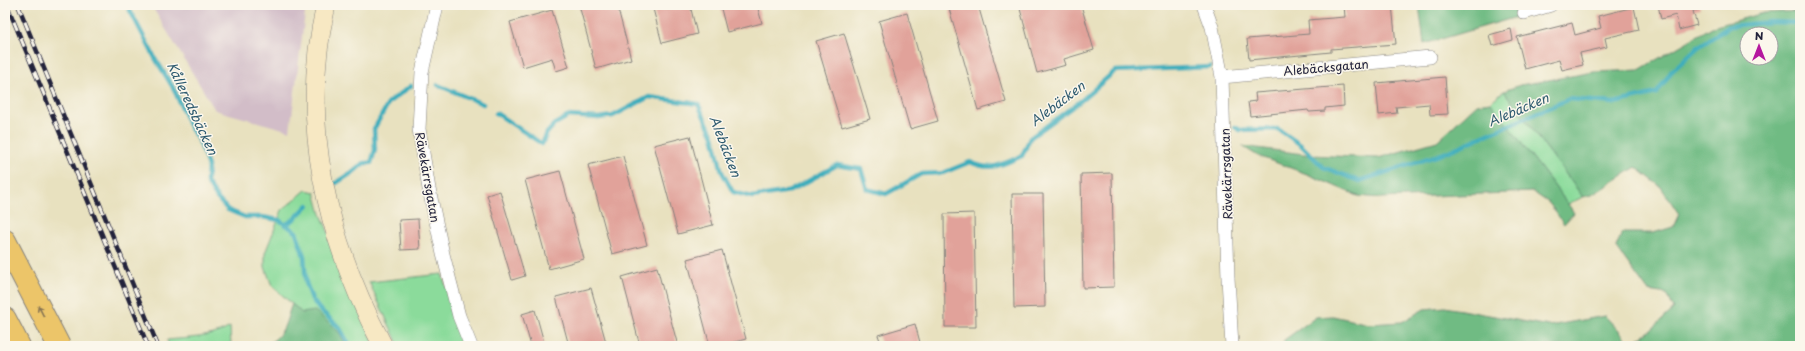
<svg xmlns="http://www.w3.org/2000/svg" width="1805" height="351" font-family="'Playpen Sans',sans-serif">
<rect width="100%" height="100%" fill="#fbf7ec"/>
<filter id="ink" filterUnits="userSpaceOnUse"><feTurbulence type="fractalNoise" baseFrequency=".025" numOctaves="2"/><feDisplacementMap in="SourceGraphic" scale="8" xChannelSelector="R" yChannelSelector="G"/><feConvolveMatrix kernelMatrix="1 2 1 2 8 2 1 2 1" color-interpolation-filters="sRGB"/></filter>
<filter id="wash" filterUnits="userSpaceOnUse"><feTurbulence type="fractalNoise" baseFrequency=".012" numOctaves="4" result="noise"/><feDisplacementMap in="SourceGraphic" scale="16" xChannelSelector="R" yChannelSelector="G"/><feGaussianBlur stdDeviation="0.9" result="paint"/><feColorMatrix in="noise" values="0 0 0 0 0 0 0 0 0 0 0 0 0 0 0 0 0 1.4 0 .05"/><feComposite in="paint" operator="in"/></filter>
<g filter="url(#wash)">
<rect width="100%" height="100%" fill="#e8e1bf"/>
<path fill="#d2bdc8" d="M 151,5 L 306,5 L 290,131 L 215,110 Z"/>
<path fill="#8bdb9b" stroke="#567e6b" d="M 1504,91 L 1583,197 L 1568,204 L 1490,102 Z
M 306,190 L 315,192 L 321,214 L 375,346 L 347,346 L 339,332 L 302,313 L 272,286 L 265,267 L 265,253 L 282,210 Z
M 442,274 L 465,346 L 399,346 L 369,282 Z
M 230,327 L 231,346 L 169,346 L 167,340 C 186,338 213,338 230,327 Z"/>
<path fill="#70bb83" stroke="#496e5f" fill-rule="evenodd" d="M 1419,5 L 1558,5 L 1424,44 Z
M 1800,11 L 1800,346 L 1283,346 L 1284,340 L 1316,317 L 1333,316 L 1369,324 L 1402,322 L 1424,309 L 1445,307 L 1549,326 L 1605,316 L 1631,344 L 1650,331 L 1674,309 L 1667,294 L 1648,291 L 1616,247 L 1622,233 L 1653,233 L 1673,227 L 1679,214 L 1661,187 L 1636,167 L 1592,195 L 1583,197 L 1504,91 L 1520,85 L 1594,72 L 1639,70 L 1712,27 L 1764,13 ZM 1747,34 L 1771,34 L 1771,58 L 1747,58 Z
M 1490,102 L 1568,204 L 1574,213 L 1564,224 L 1549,203 L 1533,192 L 1381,198 L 1358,196 L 1307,174 L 1258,156 L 1242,146 L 1311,155 L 1378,158 L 1437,141 L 1477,104 Z
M 292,304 L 302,313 L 315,311 L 339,332 L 347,346 L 265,346 C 287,333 284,324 292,304 Z"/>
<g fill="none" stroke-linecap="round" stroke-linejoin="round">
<path stroke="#3eadbc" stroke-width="4.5" d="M 127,5 L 155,58 L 174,89 L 188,123 L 200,143 L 208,166 L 207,182 L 217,198 L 228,210 L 245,217 L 262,217 L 279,220 L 296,232 L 304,256 L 306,283 L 312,299 L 319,309 L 339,327 L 350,346
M 438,85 L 483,104
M 496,113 L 542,144 L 547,133 L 555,124 L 569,116 L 599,118 L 613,116 L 649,97 L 698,104 L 713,136 L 722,172 L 733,192 L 752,197 L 790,191 L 837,165 L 861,169 L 867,189 L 886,194 L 921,174 L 943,173 L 970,162 C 992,172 1000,165 1022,156 L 1030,138 L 1083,99 L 1115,71 L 1210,67
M 1235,127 L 1240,130 L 1278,129 L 1301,145 L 1323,167 L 1359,181 L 1442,154 L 1569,99 L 1614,103 L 1657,93 L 1671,72 L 1698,47 L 1730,26 L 1770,22 L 1800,23
M 336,183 L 352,173 L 364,163 L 371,163 L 375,150 L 374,129 L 389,102 L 411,86
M 285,225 L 293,220 L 308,205"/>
</g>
<g id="blocks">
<path fill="#e1a29a" d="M 579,5 L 617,5 L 631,59 L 596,69 Z
M 652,5 L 690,5 L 697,34 L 662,43 Z
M 720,5 L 757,5 L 762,23 L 727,32 Z
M 948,5 L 978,5 L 1006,102 L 978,110 Z
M 1019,5 L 1081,5 L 1094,50 L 1064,59 L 1066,65 L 1037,73 Z
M 1344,5 L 1392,5 L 1396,44 L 1331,49 L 1331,52 L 1249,60 L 1247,39 L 1309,34 L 1308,20 L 1345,17 Z
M 1658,5 L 1699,5 L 1700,9 L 1693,11 L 1697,25 L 1679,30 L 1676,15 L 1661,19 Z
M 1634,7 L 1639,30 L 1605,38 L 1607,47 L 1580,53 L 1583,65 L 1562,70 L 1559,60 L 1525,69 L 1517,37 L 1572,23 L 1575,35 L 1601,28 L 1598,16 Z
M 552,10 L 569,67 L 556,71 L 552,58 L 523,67 L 510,22 Z
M 907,13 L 938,121 L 910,129 L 879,21 Z
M 1511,29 L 1513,40 L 1492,46 L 1489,35 Z
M 844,33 L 870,119 L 842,127 L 816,41 Z
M 1445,77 L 1448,114 L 1430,115 L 1429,104 L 1396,107 L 1397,113 L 1379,115 L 1376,83 Z
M 1343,86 L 1344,106 L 1325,108 L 1325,111 L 1309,112 L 1308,110 L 1250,116 L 1248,102 L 1256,101 L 1255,93 Z
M 690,136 L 713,225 L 678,234 L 654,145 Z
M 623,156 L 647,245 L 612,254 L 588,165 Z
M 560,171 L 584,259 L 549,269 L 525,180 Z
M 1112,173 L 1114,287 L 1083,288 L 1081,174 Z
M 500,191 L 525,276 L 512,280 L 487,195 Z
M 1012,194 L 1043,194 L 1045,307 L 1014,308 Z
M 974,213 L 976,327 L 945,327 L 944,214 Z
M 418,219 L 420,249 L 401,250 L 399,220 Z
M 722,250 L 746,339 L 719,346 L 710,346 L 687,259 Z
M 657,267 L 669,313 L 678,346 L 640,346 L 622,277 Z
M 591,288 L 607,346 L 569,346 L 556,297 Z
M 535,310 L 545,346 L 531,346 L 522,314 Z
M 915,324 L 921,346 L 882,346 L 878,335 Z"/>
</g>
</g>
<g filter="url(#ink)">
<use href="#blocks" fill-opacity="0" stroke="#85827d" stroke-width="1"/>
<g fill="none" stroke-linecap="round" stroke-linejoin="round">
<defs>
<path id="street" d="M 437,5 L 422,72 L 419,129 L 429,189 L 443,254 L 459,316 L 471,346
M 1204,5 L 1212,27 L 1222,77 L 1228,278 L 1232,346
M 1524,13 L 1551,5
M 1222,77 L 1430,57"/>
<path id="secondary" d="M 326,5 C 298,124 327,240 383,346"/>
<path id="highway" d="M 5,241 L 59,346
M 5,319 L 19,346"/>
</defs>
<use href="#street" stroke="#85827d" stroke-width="14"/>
<use href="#secondary" stroke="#85827d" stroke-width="20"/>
<use href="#highway" stroke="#85827d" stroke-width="24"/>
<use href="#street" stroke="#fff" stroke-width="13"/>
<use href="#secondary" stroke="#f7e8c3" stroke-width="19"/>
<use href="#highway" stroke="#ecc569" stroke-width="22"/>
<defs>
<path id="rail" d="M 7,5 L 148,346
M 18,5 L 158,346"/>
</defs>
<use href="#rail" stroke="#22223b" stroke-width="4.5"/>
<use href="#rail" stroke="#fbf7ec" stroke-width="3" stroke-dasharray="9" stroke-linecap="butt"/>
</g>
<defs><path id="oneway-shaft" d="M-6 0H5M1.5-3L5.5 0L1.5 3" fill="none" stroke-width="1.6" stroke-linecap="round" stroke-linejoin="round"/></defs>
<use stroke="#877452" href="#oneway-shaft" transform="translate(41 311) rotate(-117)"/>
</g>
<g text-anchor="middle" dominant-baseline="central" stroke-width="3" stroke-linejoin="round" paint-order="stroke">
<g font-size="12" fill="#22223b" stroke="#fbf7ec">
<text transform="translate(1326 67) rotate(-5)">Alebäcksgatan</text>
<text transform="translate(1226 174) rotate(-92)">Rävekärrsgatan</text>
<text transform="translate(428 177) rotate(80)">Rävekärrsgatan</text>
</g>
<g font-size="13" font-style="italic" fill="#2d5a6f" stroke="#fbf7ec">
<text transform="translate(1057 103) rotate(-37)">Alebäcken</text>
<text transform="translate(193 108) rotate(65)">Kålleredsbäcken</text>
<text transform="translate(1518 109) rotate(-23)">Alebäcken</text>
<text transform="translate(726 146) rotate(69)">Alebäcken</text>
</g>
</g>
<rect width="1805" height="351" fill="none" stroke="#fbf7ec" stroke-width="20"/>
<g transform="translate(1759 46)"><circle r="19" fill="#fbf7ec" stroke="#a4a2a5"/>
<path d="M0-3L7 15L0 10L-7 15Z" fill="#b5179e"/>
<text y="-6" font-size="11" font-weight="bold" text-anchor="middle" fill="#22223b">N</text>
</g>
</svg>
